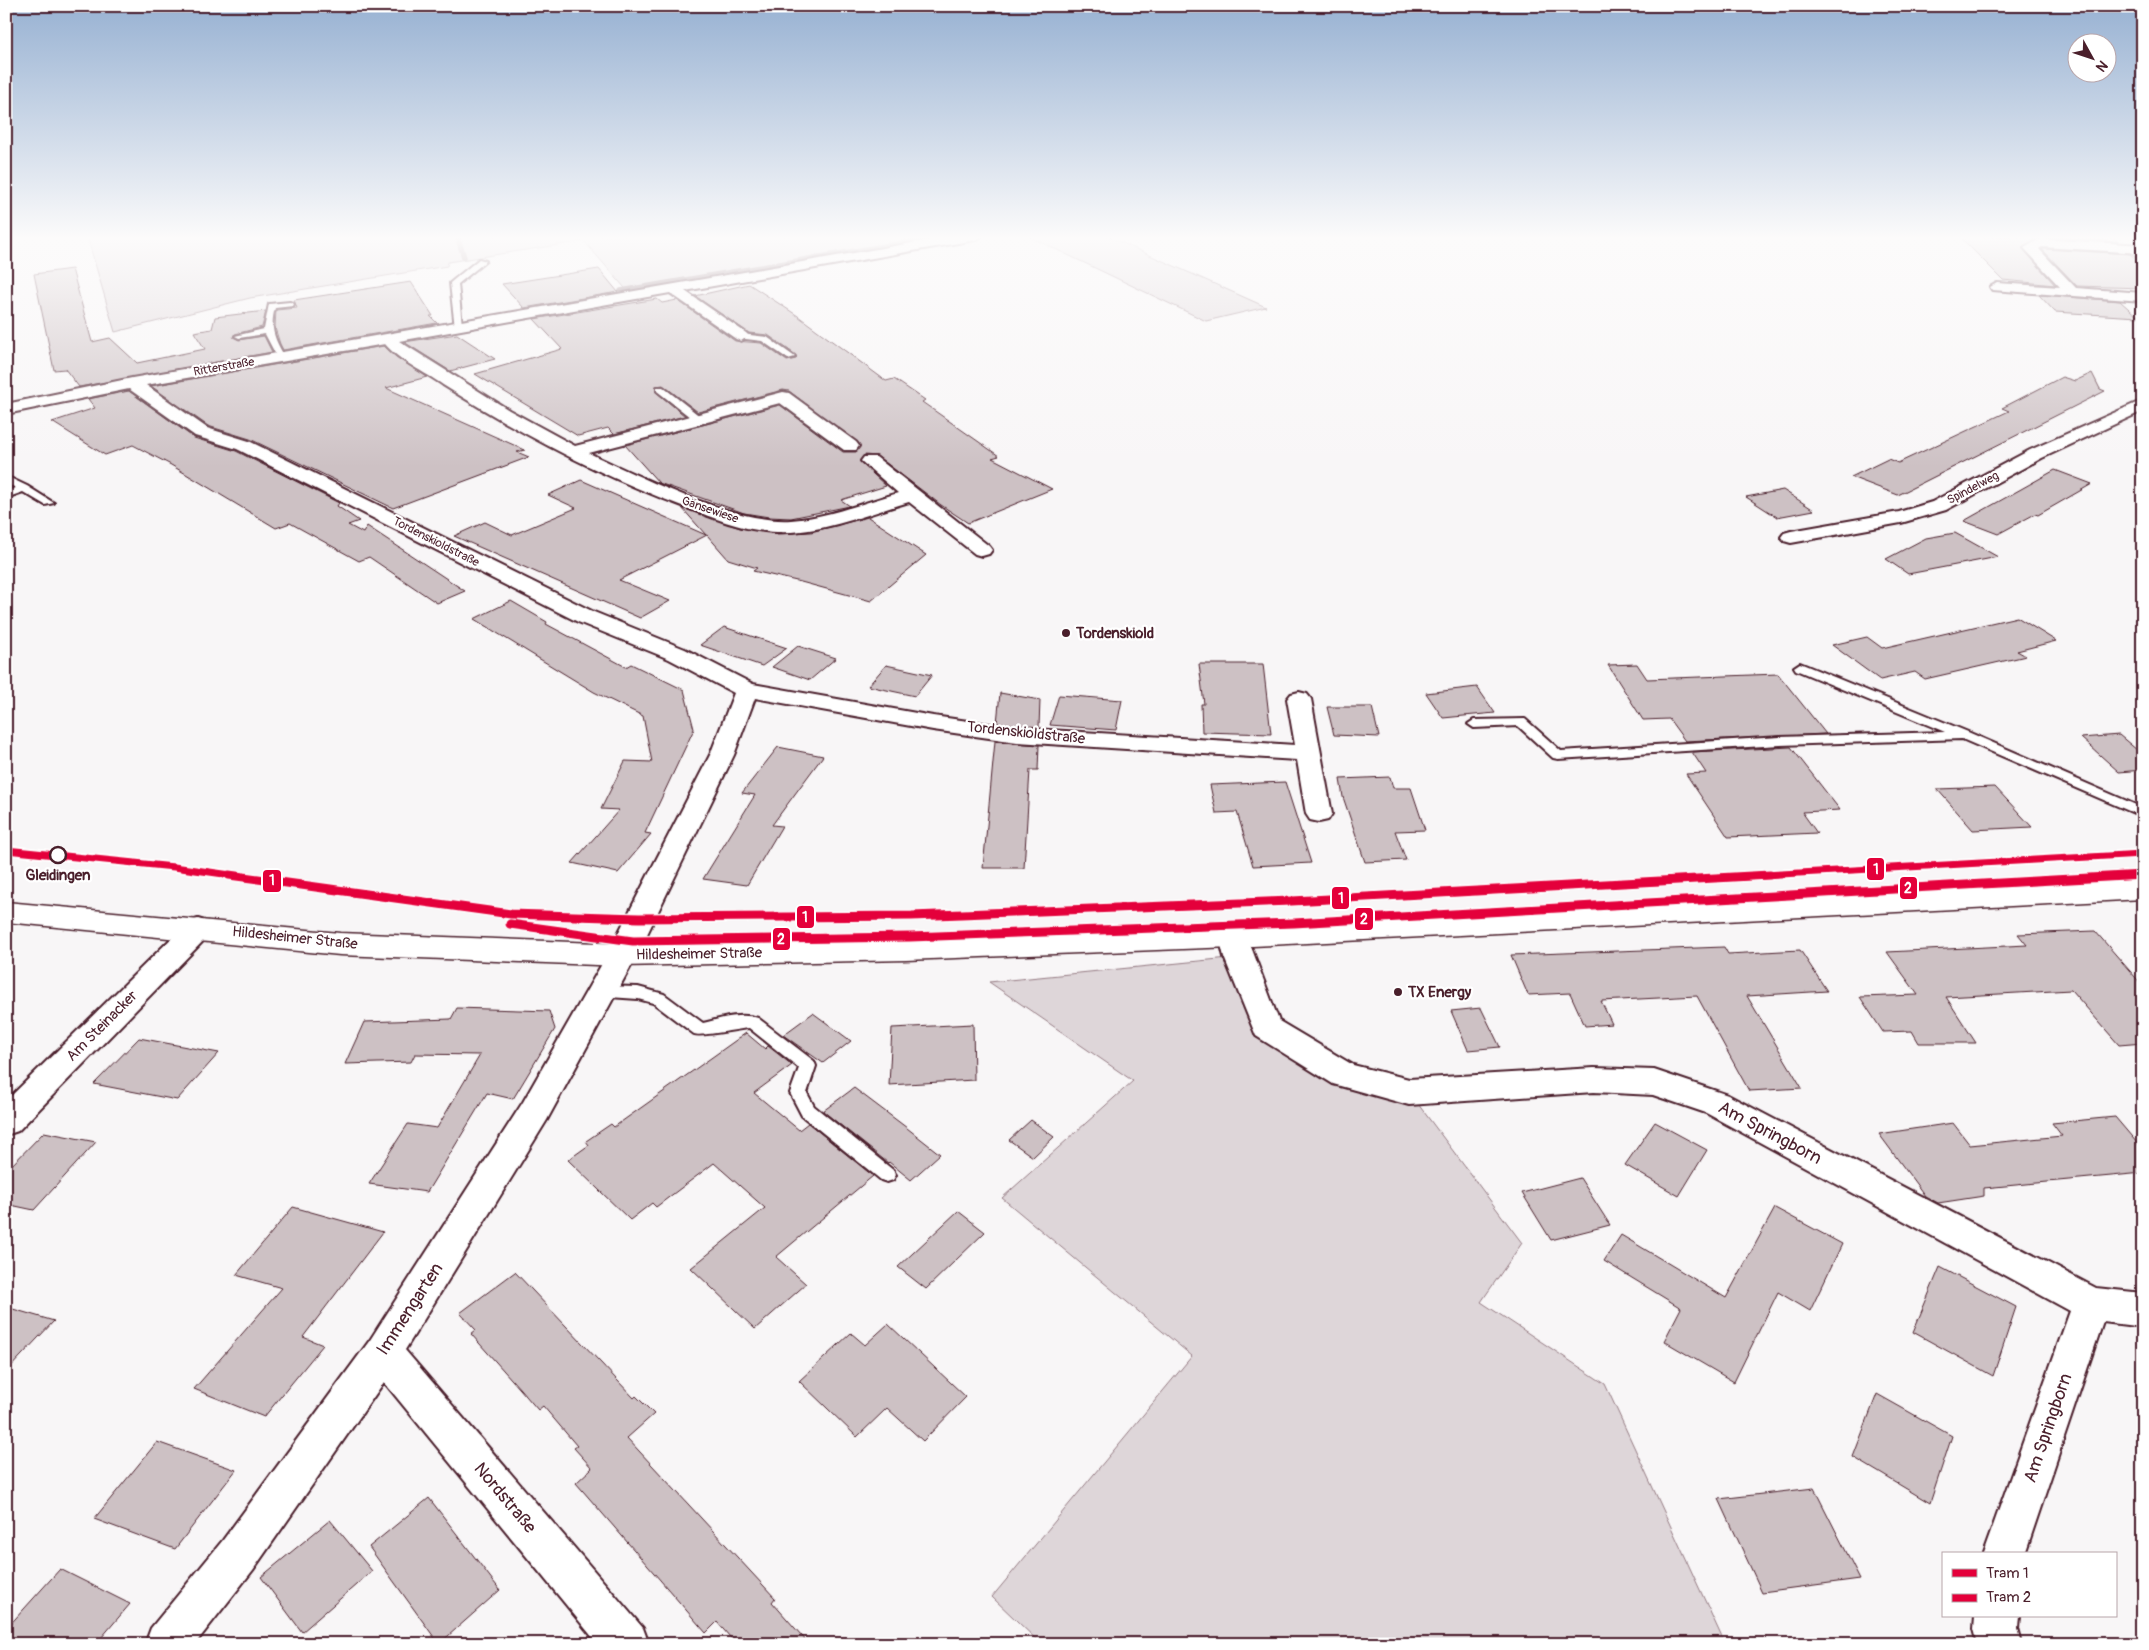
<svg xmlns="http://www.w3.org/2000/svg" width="2149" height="1650" font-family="Pangolin,sans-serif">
<rect width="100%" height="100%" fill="#f8f6f7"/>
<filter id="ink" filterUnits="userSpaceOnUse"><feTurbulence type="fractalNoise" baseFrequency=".02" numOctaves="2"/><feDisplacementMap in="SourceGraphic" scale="10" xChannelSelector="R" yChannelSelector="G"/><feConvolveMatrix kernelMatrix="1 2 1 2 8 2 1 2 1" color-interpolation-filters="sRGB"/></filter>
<g filter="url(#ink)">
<path fill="#ded6d9" stroke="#947a82" d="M 87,236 L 975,236 L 631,295 L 584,241 L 448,262 L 447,266 L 250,298 L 115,332 Z
M 1028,236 L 1107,236 L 1266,307 L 1206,321 Z
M 1239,957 L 1267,1028 L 1409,1092 L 1522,1243 L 1481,1302 L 1605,1384 L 1725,1644 L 1041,1644 L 992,1597 L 1192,1356 L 1002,1198 L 1133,1081 L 989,982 Z"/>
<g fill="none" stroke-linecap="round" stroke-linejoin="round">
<path stroke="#8f747b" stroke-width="5.5" d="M 457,236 L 464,257
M 621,291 L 943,236"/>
</g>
<path fill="#cdc1c4" stroke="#4a1f2b" d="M 1959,236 L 2101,236 L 2112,237 L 2118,242 L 2040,237 L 2023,246 L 2023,249 L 2055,285 L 2003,280 Z
M 2042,249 L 2130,254 L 2143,266 L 2143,288 L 2077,286 Z
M 72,269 L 92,342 L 110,338 L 137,363 L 205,349 L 194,332 L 212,329 L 215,317 L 266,311 L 262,327 L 235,334 L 233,337 L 239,340 L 264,336 L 272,352 L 79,387 L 65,369 L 54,370 L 34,274 Z
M 599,269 L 618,292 L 524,308 L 502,284 Z
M 411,282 L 433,316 L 430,316 L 437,323 L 283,350 L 280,344 L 275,328 L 276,310 L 297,308 L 294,300 Z
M 749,284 L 798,316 L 886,381 L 894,379 L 925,400 L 922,402 L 999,456 L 992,458 L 1052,489 L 968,523 L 941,505 L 877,456 L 864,455 L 860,462 L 886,486 L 841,500 L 850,506 L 791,518 L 769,517 L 744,513 L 659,483 L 625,445 L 780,405 L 843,452 L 856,452 L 860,445 L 789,391 L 783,390 L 698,412 L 663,385 L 656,386 L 656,392 L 685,416 L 614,434 L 608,428 L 578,436 L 475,374 L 562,349 L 534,319 L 657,299 L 662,303 L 677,300 L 735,341 L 761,343 L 787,361 L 796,359 L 796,355 L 768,335 L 749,333 L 695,296 Z
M 2039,295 L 2120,301 L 2138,317 L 2055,312 Z
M 457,334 L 495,359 L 450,371 L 404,342 Z
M 384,346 L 396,357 L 427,377 L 386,388 L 525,450 L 517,452 L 529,457 L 393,508 L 250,439 L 208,426 L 151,386 Z
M 2092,373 L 2100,389 L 2105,391 L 1898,495 L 1851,477 L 1888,459 L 1898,463 L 2009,411 L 2002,408 L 2062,377 L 2075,381 Z
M 129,391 L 194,438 L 236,451 L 339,503 L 337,506 L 359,521 L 348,525 L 363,533 L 367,526 L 465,591 L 437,603 L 369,557 L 359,561 L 290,523 L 276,528 L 171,465 L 133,445 L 105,455 L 52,422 L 95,408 L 88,399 Z
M 2055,470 L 2092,484 L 2038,515 L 2035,514 L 1998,534 L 1964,521 Z
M 581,480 L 706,535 L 682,508 L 740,528 L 777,534 L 811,532 L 868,517 L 926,555 L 871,601 L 801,582 L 753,571 L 757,568 L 728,559 L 707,535 L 619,580 L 670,601 L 640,618 L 454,536 L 485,522 L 512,535 L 576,508 L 548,495 Z
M 1783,490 L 1814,510 L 1777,517 L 1746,497 Z
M 1955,533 L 1998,557 L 1908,574 L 1886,559 L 1926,538 Z
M 511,601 L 547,622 L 546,624 L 626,667 L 631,664 L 684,690 L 694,729 L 645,833 L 651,834 L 618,873 L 572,863 L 619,810 L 601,809 L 625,761 L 652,762 L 643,716 L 594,692 L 474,619 Z
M 2017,617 L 2056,641 L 2017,651 L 2026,656 L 1925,679 L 1915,672 L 1880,680 L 1832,645 L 1867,637 L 1882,648 Z
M 724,627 L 787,648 L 762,666 L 700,645 Z
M 798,646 L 836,658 L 810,680 L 772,667 Z
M 1199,664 L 1263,664 L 1271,734 L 1202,732 L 1201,704 L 1204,704 Z
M 1637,664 L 1647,679 L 1778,674 L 1826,734 L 1685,741 L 1669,719 L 1643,720 L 1608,665 Z
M 886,665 L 932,675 L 915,696 L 868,686 Z
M 1477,687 L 1495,713 L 1443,718 L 1426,693 Z
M 1000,693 L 1040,700 L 1039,727 L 997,723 Z
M 1059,695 L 1122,700 L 1116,730 L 1050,725 Z
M 1327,707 L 1372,707 L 1379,737 L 1334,735 Z
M 2119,735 L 2143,755 L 2143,770 L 2119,772 L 2081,738 Z
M 995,741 L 1039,745 L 1038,770 L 1030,770 L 1024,868 L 983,868 Z
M 778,747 L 823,756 L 772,825 L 782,826 L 747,885 L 703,879 L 755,795 L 742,793 Z
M 1791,747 L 1840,810 L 1802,812 L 1817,833 L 1728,837 L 1686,774 L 1706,773 L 1692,752 Z
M 1390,777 L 1393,788 L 1411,788 L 1425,830 L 1395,831 L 1406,860 L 1365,862 L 1343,797 L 1340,779 Z
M 1285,782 L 1311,863 L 1253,866 L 1237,812 L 1216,813 L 1210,785 Z
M 1995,787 L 2032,827 L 1973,830 L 1937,789 Z
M 2095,931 L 2143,986 L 2143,1043 L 2119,1045 L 2071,990 L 1946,997 L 1976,1043 L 1919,1043 L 1912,1031 L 1883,1032 L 1860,997 L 1918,995 L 1887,952 L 2027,945 L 2018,934 Z
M 1724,947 L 1728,954 L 1800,950 L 1827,991 L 1747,996 L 1802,1088 L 1749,1091 L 1697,996 L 1601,1001 L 1612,1024 L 1585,1026 L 1570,993 L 1528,995 L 1511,955 Z
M 457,1008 L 549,1011 L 555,1029 L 513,1099 L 487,1093 L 427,1192 L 369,1184 L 408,1124 L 437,1128 L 480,1055 L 415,1054 L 411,1062 L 345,1064 L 364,1022 L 451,1019 Z
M 1481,1008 L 1500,1047 L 1468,1050 L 1451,1011 Z
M 813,1013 L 851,1041 L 823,1063 L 783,1035 Z
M 973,1024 L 974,1080 L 889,1085 L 892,1028 Z
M 746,1033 L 765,1049 L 768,1046 L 792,1065 L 754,1093 L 799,1130 L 808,1123 L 873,1176 L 776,1257 L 806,1284 L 755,1329 L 691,1268 L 765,1208 L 714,1163 L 656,1207 L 652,1203 L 630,1220 L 568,1160 L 589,1145 L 586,1141 L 611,1124 L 614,1127 Z
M 139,1038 L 219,1053 L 177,1100 L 94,1084 Z
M 854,1088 L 907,1128 L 940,1154 L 911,1180 L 889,1162 L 888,1163 L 823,1111 Z
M 2115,1117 L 2143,1150 L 2143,1173 L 1984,1188 L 1984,1196 L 1938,1203 L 1925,1196 L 1879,1134 L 1953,1123 L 1970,1145 L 2062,1136 L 2052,1123 Z
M 1031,1120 L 1054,1137 L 1033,1157 L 1009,1140 Z
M 1655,1122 L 1707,1150 L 1679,1196 L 1625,1165 Z
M 44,1132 L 96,1142 L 34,1210 L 6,1204 L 6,1171 Z
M 1580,1178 L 1610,1225 L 1551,1240 L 1522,1193 Z
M 293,1207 L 383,1232 L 303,1337 L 323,1345 L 264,1417 L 194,1389 L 282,1288 L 236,1275 Z
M 1775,1208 L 1842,1244 L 1810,1311 L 1778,1292 L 1734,1382 L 1664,1341 L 1681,1308 L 1604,1261 L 1621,1235 L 1726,1298 Z
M 958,1211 L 985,1232 L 926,1289 L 898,1267 Z
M 1940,1267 L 2016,1307 L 1993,1376 L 1913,1332 Z
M 515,1272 L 634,1398 L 636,1396 L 654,1414 L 627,1438 L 775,1598 L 772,1602 L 809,1644 L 736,1644 L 717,1622 L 706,1633 L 576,1483 L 592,1468 L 574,1448 L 577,1446 L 543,1406 L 538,1410 L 520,1389 L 471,1334 L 476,1330 L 460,1313 Z
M 6,1307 L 54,1321 L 6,1372 Z
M 888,1324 L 966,1397 L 923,1441 L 887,1408 L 857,1437 L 799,1381 L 851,1333 L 865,1345 Z
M 1877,1394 L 1952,1436 L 1930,1503 L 1853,1457 Z
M 157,1442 L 236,1470 L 175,1549 L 94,1519 Z
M 1814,1488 L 1860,1579 L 1762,1592 L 1719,1499 Z
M 429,1498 L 500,1590 L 439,1644 L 369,1547 Z
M 330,1520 L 372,1571 L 302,1632 L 261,1577 Z
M 60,1569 L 130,1604 L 96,1644 L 6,1644 L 6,1629 Z"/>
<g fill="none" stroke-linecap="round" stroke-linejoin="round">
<defs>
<path id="lane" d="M 2129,248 L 2133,248 L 2143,255 L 2143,261 L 2129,250 Z
M 479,259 L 486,261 L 458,284 L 462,326 L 455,328 L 450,283 Z
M 290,302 L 294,304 L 293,306 L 275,308 C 269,328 275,340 285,357 L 284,359 L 278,359 L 265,334 L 239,338 L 235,336 L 264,329 L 269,304 Z
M 741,334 L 767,337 L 795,357 L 788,359 L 762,341 L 738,338 L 738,334 Z
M 657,387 L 663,387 L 701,417 L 701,421 L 695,421 L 657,391 Z
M 6,476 L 27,486 L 54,503 L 45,505 L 23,492 L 6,498 L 6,491 L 16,488 L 6,483 Z
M 1800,663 L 1968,732 L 2143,808 L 2143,817 L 1962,739 L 1780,745 L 1558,759 L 1553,758 L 1518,726 L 1474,728 L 1468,724 L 1474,720 L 1525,719 L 1561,751 L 1780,737 L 1945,732 L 1796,670 L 1794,667 Z
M 601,986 L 638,987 L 664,994 L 703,1023 C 719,1019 741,1012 758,1018 L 814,1061 L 816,1066 L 807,1093 L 814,1106 L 893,1170 L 896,1175 L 893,1180 L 887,1182 L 881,1180 L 802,1116 L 790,1093 L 799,1068 L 749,1028 C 737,1029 702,1037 694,1034 L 653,1003 L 638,999 L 595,996 L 593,992 L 595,988 Z"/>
<path id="street" d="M 952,236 L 982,236 L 975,240 L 685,291 L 746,333 L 749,336 L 741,341 L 736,339 L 670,293 L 399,341 L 509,410 L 575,446 L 783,392 L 789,393 L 856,442 L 859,446 L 856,450 L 844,450 L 780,403 L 589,453 C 640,477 736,524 791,520 C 828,517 863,503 898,493 L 861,461 L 864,457 L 876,457 L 989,546 L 992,550 L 989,554 L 982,556 L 975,554 L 909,502 C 867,514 822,534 777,532 C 744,531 713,518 682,506 C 598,475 519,433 443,385 C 425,372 399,361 385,344 L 146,385 L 207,428 L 249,441 L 594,612 L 685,649 L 753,684 L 933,716 L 1017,728 L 1295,745 L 1287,699 L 1291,694 L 1299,692 L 1307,694 L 1311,699 L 1332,814 L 1328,820 L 1319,822 L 1310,820 L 1306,814 L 1297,760 L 1017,742 L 933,730 L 755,698 L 734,755 L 637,955 L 547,1120 L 405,1350 L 643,1628 L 649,1644 L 598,1644 L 384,1382 L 253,1570 L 195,1644 L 145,1644 L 151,1628 L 223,1540 L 370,1340 L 523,1102 L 607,955 L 710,755 L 734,693 L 669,659 L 578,622 L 237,449 L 195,436 L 129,389 L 6,414 L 6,404 L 132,378 Z
M 2040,239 L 2143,245 L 2143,253 L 2042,247 L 2039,249 L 2076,288 L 2143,293 L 2143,301 L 1992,290 L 1990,287 L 1997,283 L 2060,287 L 2024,248 Z
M 2143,400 L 2143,411 L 2042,458 L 1946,510 L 1901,523 L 1791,543 L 1784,541 L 1781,537 L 1784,533 L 1791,531 L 1899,512 L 1932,502 L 2030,450 Z
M 198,919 L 208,922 L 212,929 L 208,936 L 18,1131 L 6,1135 L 6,1101 L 188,922 Z
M 1233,926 L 1243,929 L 1247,936 L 1279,1021 L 1353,1065 L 1409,1079 L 1594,1068 L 1654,1070 L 1728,1095 L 2096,1288 L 2143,1293 L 2143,1327 L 2103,1322 L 2025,1554 L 1983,1554 L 2070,1311 L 1706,1113 L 1653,1095 L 1594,1092 L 1409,1105 L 1333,1084 L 1256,1036 L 1224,957 L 1219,936 L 1223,929 Z
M 1975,1616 L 2019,1616 L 2018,1629 L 2022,1644 L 1978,1644 L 1974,1629 Z"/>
<path id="secondary" d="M 2143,879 L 2143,899 L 1233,947 L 906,960 L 622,966 L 340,955 L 6,922 L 6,902 L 340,933 L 622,944 L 906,938 L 1233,925 Z"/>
</defs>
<use href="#lane" stroke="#4a1f2b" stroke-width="4"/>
<use href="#street" stroke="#4a1f2b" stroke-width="4"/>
<use href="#secondary" stroke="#4a1f2b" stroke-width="3"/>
<use href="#lane" fill="#fff" fill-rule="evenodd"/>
<use href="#street" fill="#fff" fill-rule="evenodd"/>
<use href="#secondary" fill="#fff" fill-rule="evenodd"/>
<defs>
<path id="tram-1-far1" d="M 6,850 L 174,867 L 238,876
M 1747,876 L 2143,854"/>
<path id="tram-1" d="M 229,875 L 511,914 L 639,918 L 912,916 L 1292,901 L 1770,875"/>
<path id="tram-2-far1" d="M 2128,876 L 2143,875"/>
<path id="tram-2" d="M 510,924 L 633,941 L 910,937 L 1294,923 L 2143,875"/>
</defs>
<use href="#tram-1-far1" stroke="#fff" stroke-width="11"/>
<use href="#tram-1" stroke="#fff" stroke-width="12"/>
<use href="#tram-2-far1" stroke="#fff" stroke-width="11"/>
<use href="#tram-2" stroke="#fff" stroke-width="12"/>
<use href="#tram-1-far1" stroke="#e4003a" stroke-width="7"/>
<use href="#tram-1" stroke="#e4003a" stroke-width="9"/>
<use href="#tram-2-far1" stroke="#e4003a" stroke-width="7"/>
<use href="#tram-2" stroke="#e4003a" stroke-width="9"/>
</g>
</g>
<linearGradient id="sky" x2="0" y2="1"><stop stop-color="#97b1d2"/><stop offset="0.51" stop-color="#fcfbfb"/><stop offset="1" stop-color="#fcfbfb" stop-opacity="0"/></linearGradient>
<rect width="2149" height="467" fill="url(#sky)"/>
<g fill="#4a1f2b" stroke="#fff" stroke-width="2">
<circle cx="1066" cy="633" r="5"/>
<circle cx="1398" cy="992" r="5"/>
</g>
<circle fill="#fff" stroke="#4a1f2b" stroke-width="2.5" cx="58" cy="855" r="8"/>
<g text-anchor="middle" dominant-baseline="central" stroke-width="4.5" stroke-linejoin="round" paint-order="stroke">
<g font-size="12" fill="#4a1f2b" stroke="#fff">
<text transform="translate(224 367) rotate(-10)">Ritterstraße</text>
<text transform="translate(1973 488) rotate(-28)">Spindelweg</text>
<text transform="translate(710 510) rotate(19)">Gänsewiese</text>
<text transform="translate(436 542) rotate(27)">Tordenskioldstraße</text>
</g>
<g font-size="15" font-weight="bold" fill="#4a1f2b" stroke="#fff" text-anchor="start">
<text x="1076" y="633">Tordenskiold</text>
<text x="1408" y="992">TX Energy</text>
</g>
<g font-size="15" fill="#4a1f2b" stroke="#fff">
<text transform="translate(1026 733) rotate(6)">Tordenskioldstraße</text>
<text transform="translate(295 938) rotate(6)">Hildesheimer Straße</text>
<text transform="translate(699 954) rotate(-1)">Hildesheimer Straße</text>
<text transform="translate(102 1026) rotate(-45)">Am Steinacker</text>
</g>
<g font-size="15" font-weight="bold" fill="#4a1f2b" stroke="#fff">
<text x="58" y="875">Gleidingen</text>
</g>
<g font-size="18" fill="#4a1f2b" stroke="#fff">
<text transform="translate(1770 1133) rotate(28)">Am Springborn</text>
<text transform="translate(410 1309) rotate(-57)">Immengarten</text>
<text transform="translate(2048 1428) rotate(-71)">Am Springborn</text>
<text transform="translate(505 1498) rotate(50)">Nordstraße</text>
</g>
</g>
<g stroke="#fff" stroke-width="2">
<rect x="1866" y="857" width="19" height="24" rx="5" fill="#e4003a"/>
<rect x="262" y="869" width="20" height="24" rx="5" fill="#e4003a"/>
<rect x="1899" y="876" width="19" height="24" rx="5" fill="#e4003a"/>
<rect x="1331" y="886" width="19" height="24" rx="5" fill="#e4003a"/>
<rect x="796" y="905" width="19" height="24" rx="5" fill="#e4003a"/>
<rect x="1354" y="907" width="20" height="24" rx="5" fill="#e4003a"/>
<rect x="772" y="927" width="19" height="24" rx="5" fill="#e4003a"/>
</g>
<g font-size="14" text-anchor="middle" font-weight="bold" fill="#fff">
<text x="1876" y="874">1</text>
<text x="272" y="885">1</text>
<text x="1908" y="893">2</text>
<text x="1341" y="903">1</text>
<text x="805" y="922">1</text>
<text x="1364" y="924">2</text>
<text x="781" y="944">2</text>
</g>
<rect width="2149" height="1650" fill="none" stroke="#fff" stroke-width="25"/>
<rect x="12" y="12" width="2124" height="1625" fill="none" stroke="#4a1f2b" stroke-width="2" filter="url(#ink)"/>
<rect x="1942" y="1552" width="175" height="65" fill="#ffffff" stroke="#b7a5aa"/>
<rect x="1952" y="1569" width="25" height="8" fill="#e4003a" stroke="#b7a5aa"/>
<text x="1986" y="1578" font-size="15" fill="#4a1f2b">Tram 1</text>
<rect x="1952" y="1594" width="25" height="8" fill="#e4003a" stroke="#b7a5aa"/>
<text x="1986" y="1602" font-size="15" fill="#4a1f2b">Tram 2</text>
<g transform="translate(2092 58) rotate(130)"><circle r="24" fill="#ffffff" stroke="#b7a5aa"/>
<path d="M0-4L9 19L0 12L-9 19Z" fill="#4a1f2b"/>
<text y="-8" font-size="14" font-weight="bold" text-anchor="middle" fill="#4a1f2b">N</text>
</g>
</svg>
